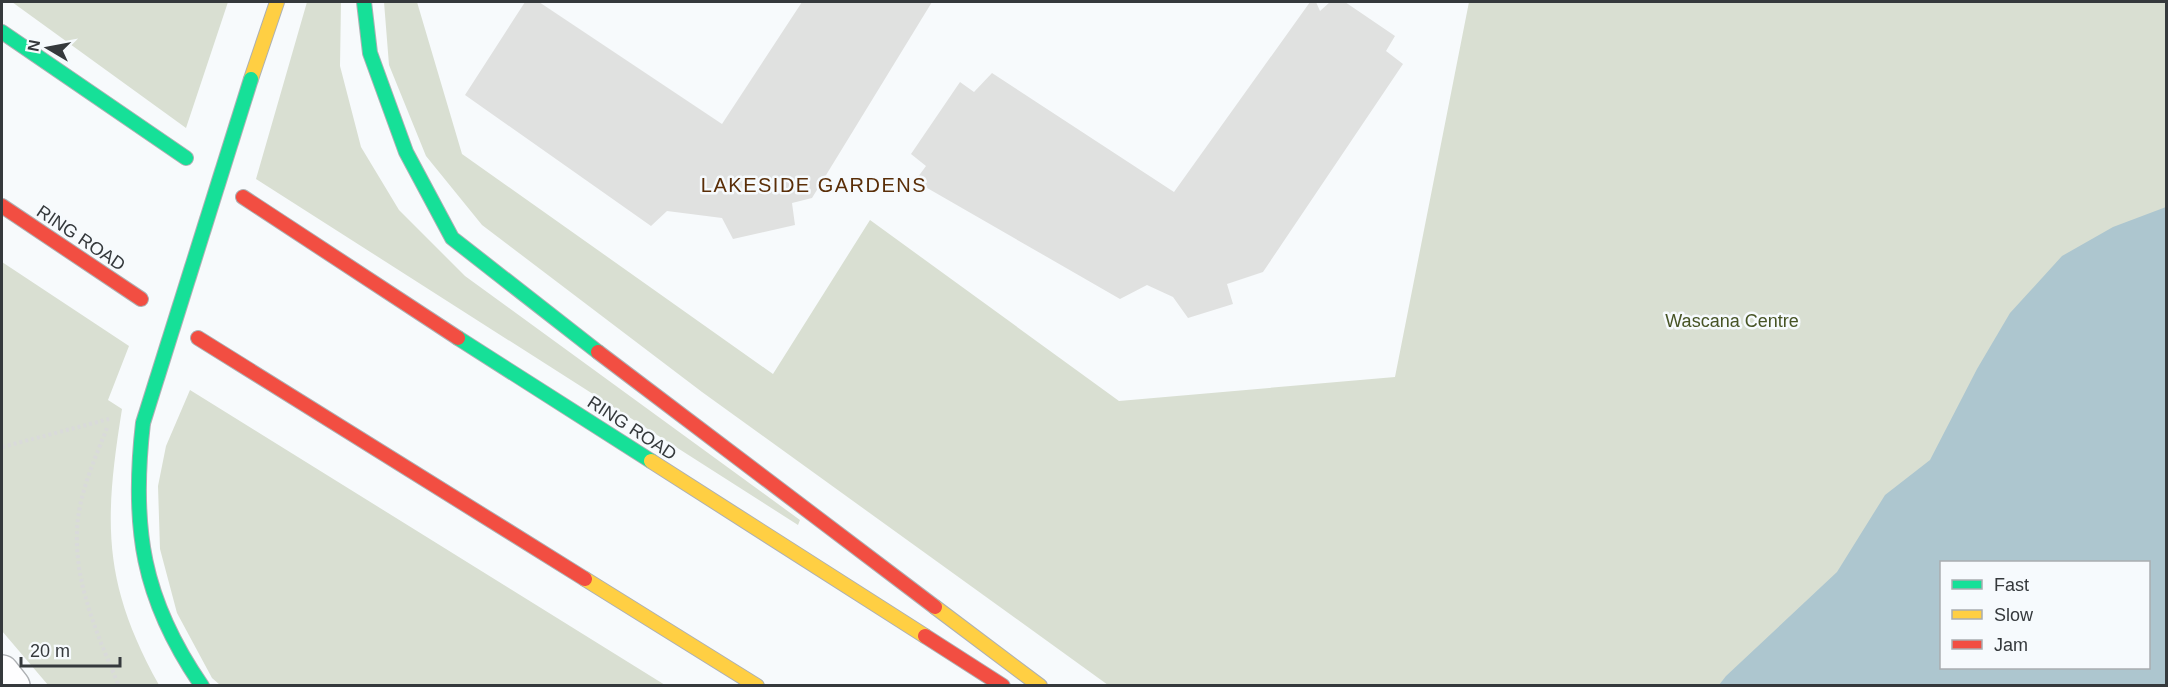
<svg xmlns="http://www.w3.org/2000/svg" width="2168" height="687" font-family="Helvetica,sans-serif">
<rect width="100%" height="100%" fill="#f7fafc"/>
<path fill="#d9dfd2" fill-rule="evenodd" d="M 12,2 L 228,2 L 186,128 Z
M 307,2 L 341,2 L 340,66 L 361,147 L 399,210 L 465,276 L 800,520 L 798,525 L 256,179 Z
M 384,2 L 417,2 L 462,154 L 773,374 L 870,220 L 1119,401 L 1395,377 L 1469,2 L 2166,2 L 2166,685 L 1108,685 L 702,392 L 482,225 L 426,156 L 389,65 ZM 1942,562 L 2148,562 L 2148,668 L 1942,668 Z
M 2,262 L 129,346 L 108,400 L 122,409 C 104,522 102,582 159,685 L 48,685 L 2,631 Z
M 190,390 L 665,685 L 220,685 L 212,678 L 177,613 L 160,549 L 158,486 L 166,446 Z"/>
<path fill="#adc6cf" fill-rule="evenodd" d="M 2166,207 L 2166,685 L 1719,685 L 1726,676 L 1837,572 L 1885,495 L 1930,460 L 1977,369 L 2010,313 L 2062,256 L 2113,227 ZM 1942,562 L 2148,562 L 2148,668 L 1942,668 Z"/>
<path fill="#e0e1e0" d="M 525,2 L 539,2 L 722,124 L 802,2 L 932,2 L 812,198 L 792,203 L 795,225 L 733,239 L 722,218 L 667,211 L 651,226 L 465,95 Z
M 1310,2 L 1316,2 L 1320,11 L 1330,2 L 1345,2 L 1395,36 L 1386,51 L 1403,64 L 1263,272 L 1227,284 L 1233,304 L 1188,318 L 1173,297 L 1147,285 L 1120,299 L 915,181 L 926,166 L 911,154 L 960,82 L 974,92 L 992,73 L 1174,192 Z"/>
<g fill="none" stroke-linecap="round" stroke-linejoin="round">
<defs>
<path id="street" d="M 2,672 L 13,686"/>
<path id="fast" d="M 364,2 L 370,53 L 406,152 L 452,238 L 598,352
M 2,32 L 186,158
M 458,338 L 651,461
M 143,423 C 131,527 142,599 202,686"/>
<path id="slow" d="M 251,79 L 277,2
M 651,461 L 925,636
M 585,579 L 757,686
M 935,607 L 1040,686"/>
<path id="jam" d="M 243,197 L 458,338
M 2,206 L 141,299
M 198,338 L 585,579
M 598,352 L 935,607
M 925,636 L 1003,686"/>
</defs>
<use href="#street" stroke="#adb0b3" stroke-width="36"/>
<use href="#fast" stroke="#adb0b3" stroke-width="16"/>
<use href="#slow" stroke="#adb0b3" stroke-width="16"/>
<use href="#jam" stroke="#adb0b3" stroke-width="16"/>
<path stroke="#d9dada" stroke-width="4" stroke-dasharray="3 3" stroke-linecap="butt" d="M 107,428 C 94,461 77,498 77,534 C 75,585 99,639 119,686
M 2,447 L 109,419"/>
<use href="#street" stroke="#fefeff" stroke-width="33"/>
<use href="#fast" stroke="#16e098" stroke-width="14"/>
<use href="#slow" stroke="#ffcf43" stroke-width="14"/>
<use href="#jam" stroke="#f24e42" stroke-width="14"/>
<defs>
<path id="fast-bridge" d="M 143,423 L 251,79"/>
</defs>
<use href="#fast-bridge" stroke="#adb0b3" stroke-width="16" stroke-linecap="butt"/>
<use href="#fast-bridge" stroke="#16e098" stroke-width="14"/>
</g>
<g text-anchor="middle" dominant-baseline="central" stroke-width="5" stroke-linejoin="round" paint-order="stroke">
<g font-size="18" fill="#35393c" stroke="#f6fafd">
<text transform="translate(81 238) rotate(34)">RING ROAD</text>
<text transform="translate(632 428) rotate(33)">RING ROAD</text>
</g>
<g font-size="18" fill="#475425" stroke="#f6fafd">
<text x="1732" y="321">Wascana Centre</text>
</g>
<g font-size="20" letter-spacing="1.5" fill="#5a2e08" stroke="#f6fafd">
<text x="814" y="185">LAKESIDE GARDENS</text>
</g>
</g>
<rect width="2168" height="687" fill="none" stroke="#35393c" stroke-width="6"/>
<rect x="1940" y="561" width="210" height="108" fill="#f6fafd" stroke="#a9adb0" stroke-width="1.5"/>
<rect x="1952" y="580" width="30" height="9" fill="#16e098" stroke="#a9adb0" stroke-width="1.5"/>
<text x="1994" y="591" font-size="18" fill="#35393c">Fast</text>
<rect x="1952" y="610" width="30" height="9" fill="#ffcf43" stroke="#a9adb0" stroke-width="1.5"/>
<text x="1994" y="621" font-size="18" fill="#35393c">Slow</text>
<rect x="1952" y="640" width="30" height="9" fill="#f24e42" stroke="#a9adb0" stroke-width="1.5"/>
<text x="1994" y="651" font-size="18" fill="#35393c">Jam</text>
<g transform="translate(48 48) rotate(280)" stroke="#f6fafd" stroke-width="4.5" paint-order="stroke">
<path d="M0-4.5L10 22L0 15L-10 22Z" fill="#35393c"/>
<text y="-9" font-size="16" font-weight="bold" text-anchor="middle" fill="#35393c">N</text>
</g>
<path d="M21 657v9h99v-9" fill="none" stroke="#35393c" stroke-width="3"/>
<text x="30" y="657" font-size="18" fill="#35393c" stroke="#f6fafd" stroke-width="4.5" paint-order="stroke">20 m</text>
</svg>
